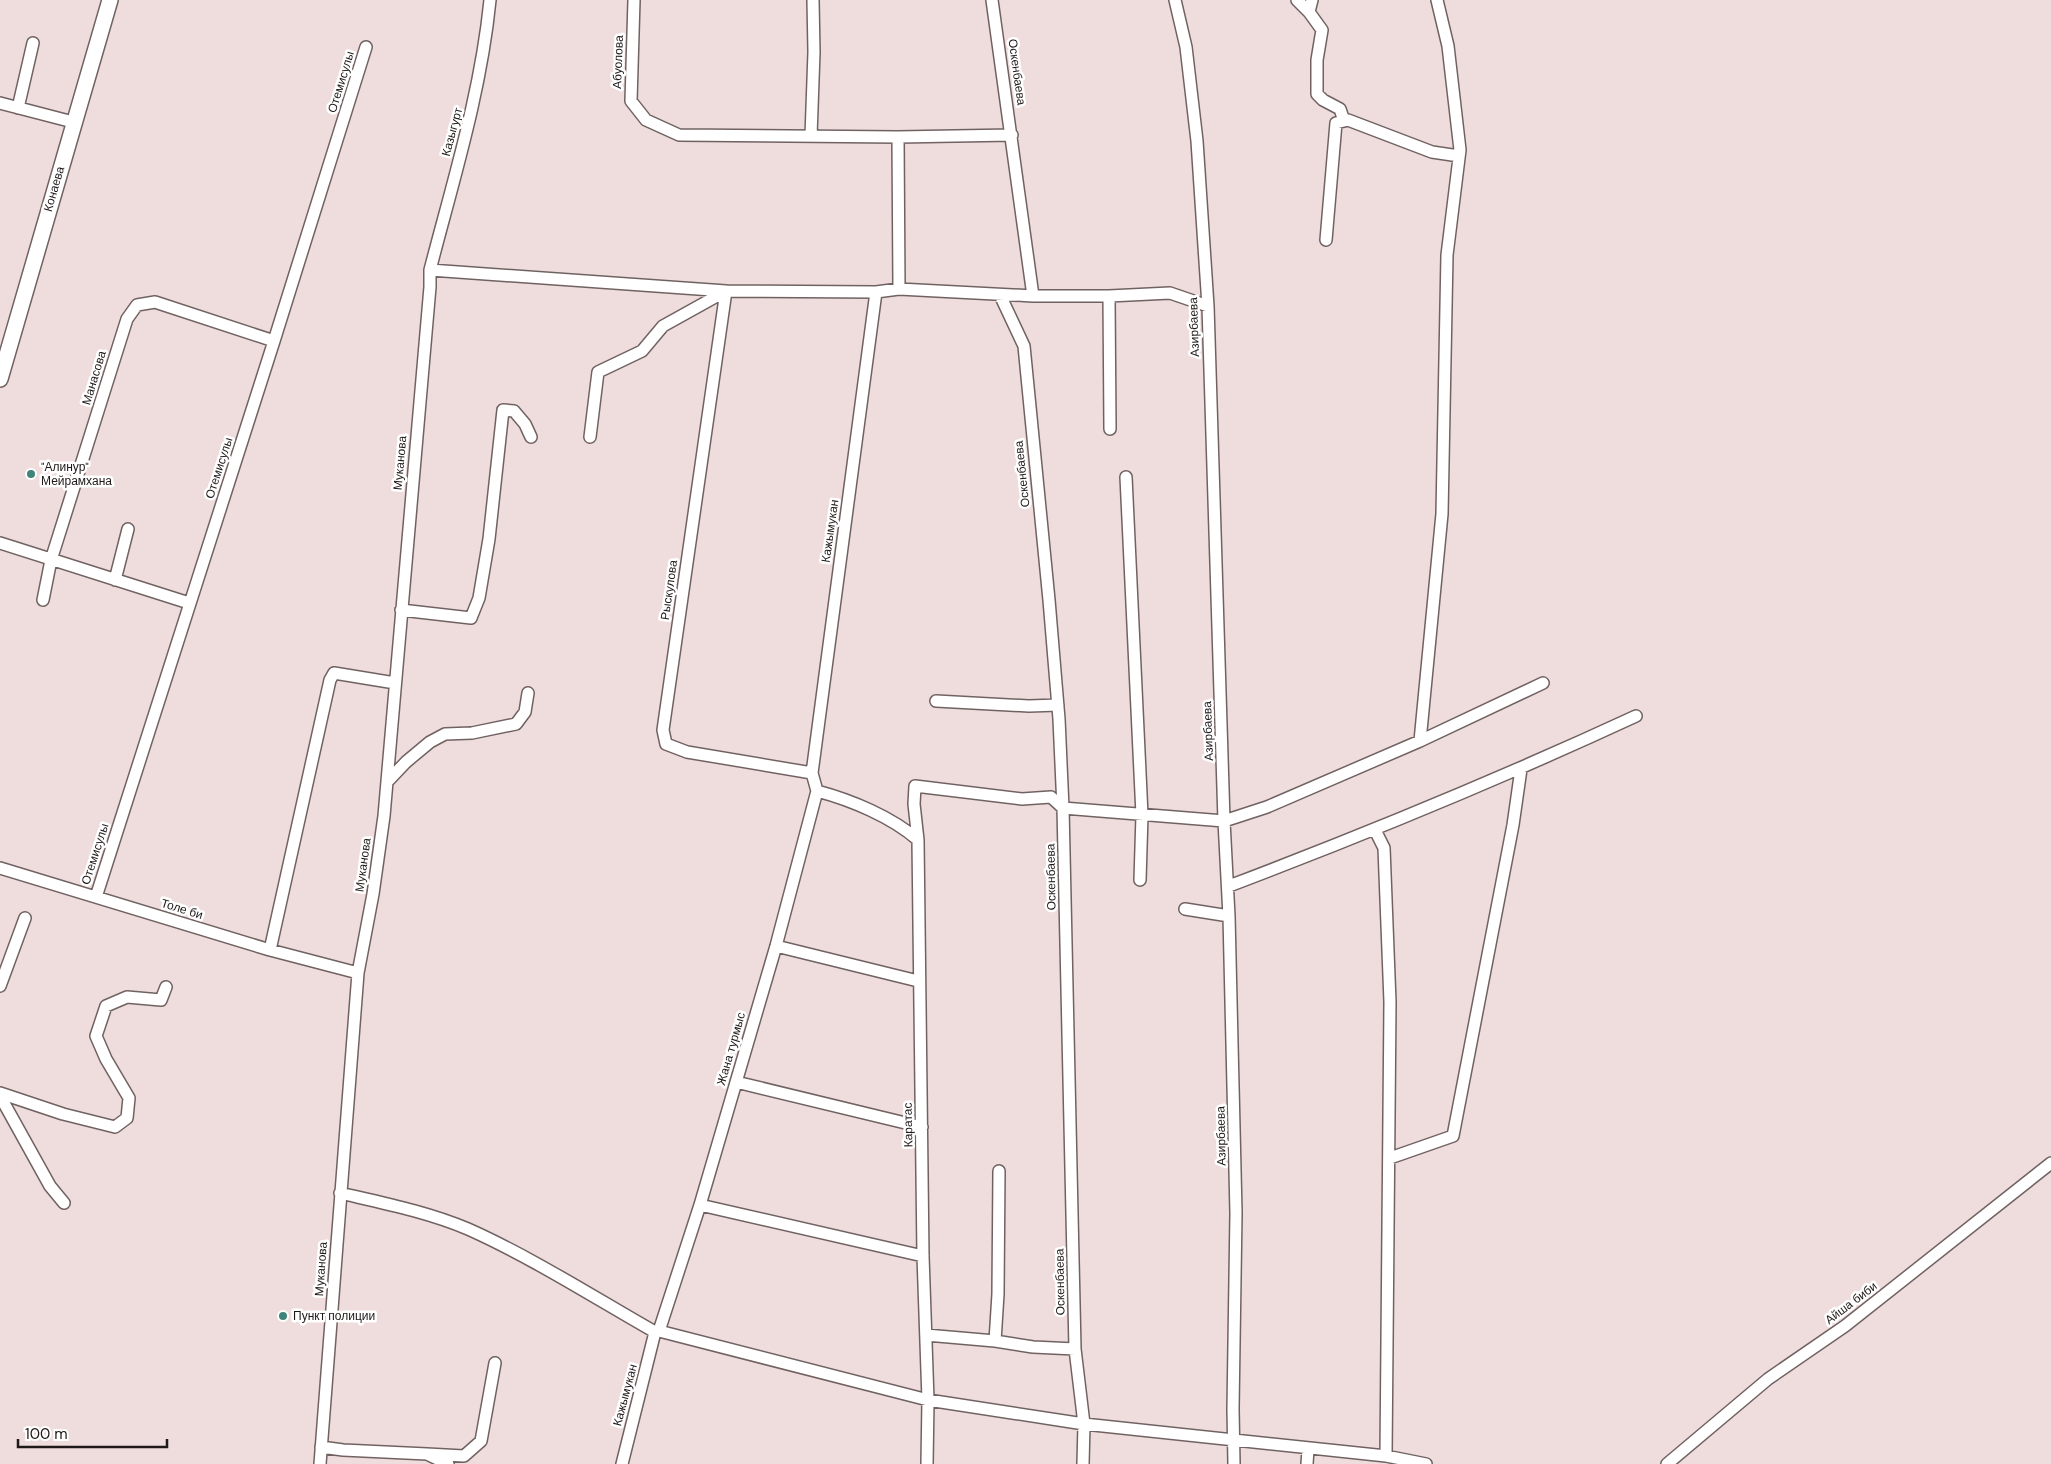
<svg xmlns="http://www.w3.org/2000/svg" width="2051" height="1464" font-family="'DM Sans',sans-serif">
<rect width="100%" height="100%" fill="#efdddd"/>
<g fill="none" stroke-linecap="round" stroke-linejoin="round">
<defs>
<path id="minor" d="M 634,0 L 631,101 L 646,120 L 679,135 L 898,137 L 1012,135
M 992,0 L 1033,296
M 1175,0 L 1186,47 L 1197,141 L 1208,306 L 1224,821 L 1229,916 L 1236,1213 L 1233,1409 L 1234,1464
M 1297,0 L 1309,12
M 1312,0 L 1309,12 L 1322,30 L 1317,60 L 1317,94 L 1323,100 L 1340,109 L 1344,121
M 0,103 L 73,122
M 18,108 L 33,43
M 811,136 L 814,52 L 813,0
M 898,137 L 899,289
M 1326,240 L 1336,123 L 1348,120 L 1432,152 L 1459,156
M 430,270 L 726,291 L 876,292 L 899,289 L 1033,296 L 1109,296 L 1170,293 L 1208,306
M 726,291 L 663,730 L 666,744 L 687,752 L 812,773
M 1000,295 L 1024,346 L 1049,600 L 1059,719 L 1063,808 L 1075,1349 L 1084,1424 L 1083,1464
M 1109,296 L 1110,429
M 590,437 L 598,372 L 642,351 L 663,326 L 726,291
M 1126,477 L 1142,815 L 1140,880
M 0,543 L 189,603
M 115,580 L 128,529
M 43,600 L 51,560 L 127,319 L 137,305 L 155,302 L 274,341
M 401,610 L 471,618 L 479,598 L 489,539 L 503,410 L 514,411 L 525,424 L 531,437
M 936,701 L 1029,706 L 1058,705
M 1420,741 L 1442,514 L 1447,255 L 1460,150 L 1448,46 L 1437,0
M 388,781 L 406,762 L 430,742 L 445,734 L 472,733 L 516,724 L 525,712 L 528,693
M 817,791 C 851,800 892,817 918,840
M 1375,830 L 1384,848 L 1390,1002 L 1386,1456
M 0,868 L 270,950 L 358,973
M 1229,886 C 1366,834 1502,778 1636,716
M 96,897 L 274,341 L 366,47
M 1185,909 L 1229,916
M 776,946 L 918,981
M 270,950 L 330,680 L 334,673 L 395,683
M 0,986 L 25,918
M 736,1082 L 922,1127
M 0,1093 L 63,1114 L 115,1127 L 127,1118 L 129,1098 L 106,1059 L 96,1036 L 106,1006 L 127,997 L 161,1000 L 166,987
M 0,1096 L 50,1186 L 64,1203
M 1390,1158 L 1453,1136 L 1513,825 L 1521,769
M 340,1193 C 383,1203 428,1212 468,1229 C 531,1257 595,1298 655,1332 L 659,1331 L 928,1400 L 1084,1424 L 1386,1456 L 1426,1464
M 700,1205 L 923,1256
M 659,1331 L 700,1205 L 776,946 L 817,791 L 812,773 L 876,292
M 926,1335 L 995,1341 L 998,1294 L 999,1171
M 995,1341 L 1033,1347 L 1075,1349
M 321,1447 L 343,1450 L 427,1454 L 448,1464
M 427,1454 L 464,1456 L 481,1441 L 495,1363
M 320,1464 L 358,973 L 373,894 L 384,816 L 430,287 L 430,270 C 453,181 481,92 490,0
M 622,1464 L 655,1332
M 927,1464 L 928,1400 L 923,1256 L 918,840 L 914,804 L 915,786 L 1022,799 L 1051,797 L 1063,808 L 1224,821 L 1267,807 L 1420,741 L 1543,683
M 1307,1464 L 1308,1449
M 1667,1464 L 1768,1379 L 1845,1326 L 2051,1163"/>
<path id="major" d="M 0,379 L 110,0"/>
</defs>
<use href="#minor" stroke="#716262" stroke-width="14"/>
<use href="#major" stroke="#716262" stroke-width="18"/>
<use href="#minor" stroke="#fff" stroke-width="11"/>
<use href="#major" stroke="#fff" stroke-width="15"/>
</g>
<g fill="#3f847b" stroke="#fff" stroke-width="2">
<circle cx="31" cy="474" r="5"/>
<circle cx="283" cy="1316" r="5"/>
</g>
<g text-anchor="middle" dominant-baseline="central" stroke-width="5" stroke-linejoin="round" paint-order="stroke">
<g font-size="12" fill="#1e1818" stroke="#fff">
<text transform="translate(618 62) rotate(-88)">Абуолова</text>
<text transform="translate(1017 72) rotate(82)">Оскенбаева</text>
<text transform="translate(341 82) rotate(-73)">Отемисулы</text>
<text transform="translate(452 132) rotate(-75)">Казыгурт</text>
<text transform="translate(54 189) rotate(-74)">Конаева</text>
<text transform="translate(1194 327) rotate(-92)">Азирбаева</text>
<text transform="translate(94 378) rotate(-73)">Манасова</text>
<text transform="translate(400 463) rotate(-85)">Муканова</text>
<text transform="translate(219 468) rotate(-72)">Отемисулы</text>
<text transform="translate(1022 474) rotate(-96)">Оскенбаева</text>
<text transform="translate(830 531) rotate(-82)">Кажымукан</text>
<text transform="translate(669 590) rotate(-82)">Рыскулова</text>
<text transform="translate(1208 731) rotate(-92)">Азирбаева</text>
<text transform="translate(95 854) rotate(-72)">Отемисулы</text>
<text transform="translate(363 865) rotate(-82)">Муканова</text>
<text transform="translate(1051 877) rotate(-91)">Оскенбаева</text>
<text transform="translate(182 909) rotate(17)">Толе би</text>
<text transform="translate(731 1049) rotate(-74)">Жана турмыс</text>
<text transform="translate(908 1125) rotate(-91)">Каратас</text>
<text transform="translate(1221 1136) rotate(-91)">Азирбаева</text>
<text transform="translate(321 1269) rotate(-86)">Муканова</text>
<text transform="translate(1060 1282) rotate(-91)">Оскенбаева</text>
<text transform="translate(1851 1303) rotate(-37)">Айша биби</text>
<text transform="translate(625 1395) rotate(-75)">Кажымукан</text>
</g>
<g font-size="12" fill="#1e1818" stroke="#fff" text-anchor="start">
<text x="41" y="467">"Алинур"<tspan x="41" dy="14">Мейрамхана</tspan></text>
<text x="293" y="1316">Пункт полиции</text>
</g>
</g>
<path d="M18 1439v8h149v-8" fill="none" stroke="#1e1818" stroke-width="2.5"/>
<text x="25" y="1439" font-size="15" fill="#1e1818" stroke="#ffffff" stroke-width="4" paint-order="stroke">100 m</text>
</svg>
